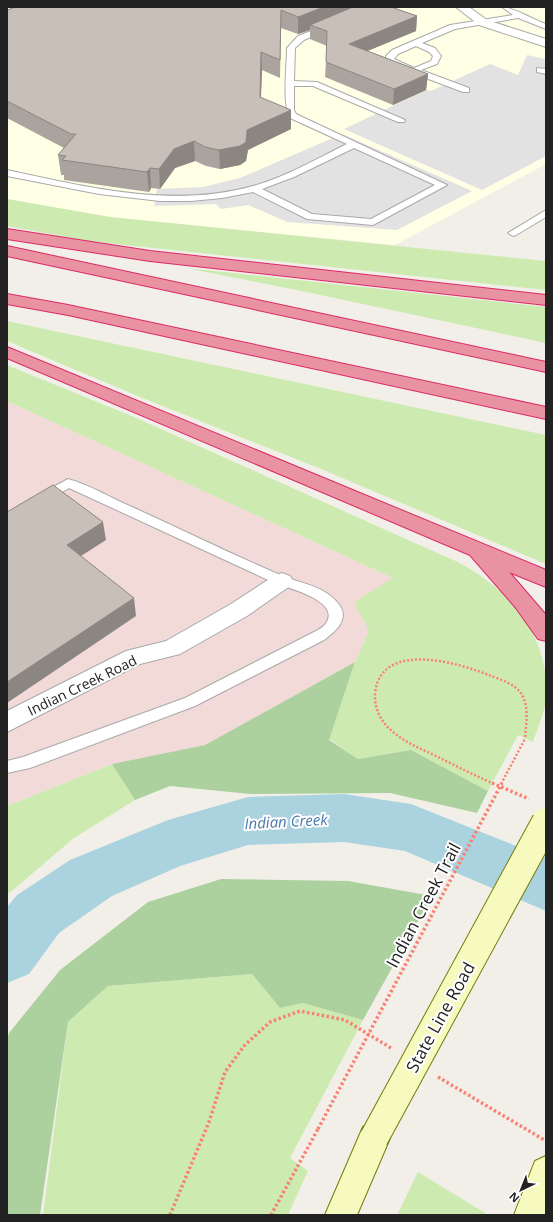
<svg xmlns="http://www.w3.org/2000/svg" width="553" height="1222" font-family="'Open Sans',sans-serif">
<rect width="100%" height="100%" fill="#f2efe9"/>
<path fill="#f2dad9" d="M 7,401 L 393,578 L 355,662 L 205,745 L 112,764 L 7,806 Z"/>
<path fill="#ffffe5" d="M 7,7 L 546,7 L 546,164 L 395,245 L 110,217 L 7,199 Z"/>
<path fill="#cdebb0" d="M 7,199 L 110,217 L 546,261 L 546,290 L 88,241 L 7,226 Z
M 186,268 L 546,307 L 546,343 L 311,293 Z
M 7,321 L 546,435 L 546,564 L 321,469 L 140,397 L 7,341 Z
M 7,365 L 134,417 L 426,548 C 439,554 453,559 465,566 C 514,594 550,640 546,698 C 545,713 537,729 533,742 L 518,735 L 488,791 L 411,750 L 358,759 L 329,739 L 355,662 L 369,631 L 354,602 L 393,578 L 7,401 Z
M 112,764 L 135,800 L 74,838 L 7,895 L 7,806 Z
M 252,974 L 280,1008 L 303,1003 L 363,1020 L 290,1158 L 308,1171 L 288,1215 L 43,1215 L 68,1022 L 108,986 Z
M 418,1172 L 485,1213 L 484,1215 L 397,1215 Z"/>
<path fill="#add19e" d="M 355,662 L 329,740 L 358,759 L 411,750 L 488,791 L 477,813 L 390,793 L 250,794 L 170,786 L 135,800 L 112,764 L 205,745 Z
M 221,879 L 348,881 L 432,896 L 363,1020 L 303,1003 L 280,1008 L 252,974 L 108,986 L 68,1022 L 40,1215 L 7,1215 L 7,1039 L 9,1033 L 60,970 L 148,902 Z"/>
<path fill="#e2e2e2" d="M 527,55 L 546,59 L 546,156 L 482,190 L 344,129 L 426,90 L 431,91 L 490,64 L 518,75 Z
M 342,134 L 472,191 L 397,230 L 287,222 L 248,205 L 221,209 L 216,204 L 154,206 L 157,189 L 203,187 L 240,178 Z"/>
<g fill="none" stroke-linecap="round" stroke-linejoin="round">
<path fill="#aad3df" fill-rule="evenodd" d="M 344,794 L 411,804 L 546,858 L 546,911 L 405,851 L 344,842 L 248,845 L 180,866 L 112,896 L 59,933 L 29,974 L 7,983 L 7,907 L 17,895 L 70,860 L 168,820 L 248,797 Z"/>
<defs>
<path id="service" d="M 502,7 C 513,7 534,20 546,24 L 546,29 L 518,18 L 455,29 L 422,43 L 435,48 L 441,56 L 437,64 L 421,70 L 469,88 L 469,92 L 463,92 L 394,66 L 386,60 L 386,56 L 392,50 L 450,25 L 513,15 ZM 416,46 L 429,52 L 433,56 L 431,61 L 414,68 L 394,59 L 398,54 Z
M 324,26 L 331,28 L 304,40 L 295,48 L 294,81 L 317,82 L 405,120 L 404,122 L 398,122 L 313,86 L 294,86 L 294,110 L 296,114 L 447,185 L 373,225 L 307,219 L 253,192 L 222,198 L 191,201 L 160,201 L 99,194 L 7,176 L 7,170 C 87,187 172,209 253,186 C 286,177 316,159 347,144 L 290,118 C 282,105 287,65 287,48 L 298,36 ZM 354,148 L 435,185 L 371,219 L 312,214 L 262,189 L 294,177 Z
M 537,68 L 546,69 L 546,74 L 537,72 Z
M 546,210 L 546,217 L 516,235 L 513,236 L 508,233 Z
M 68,479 C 90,485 111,498 132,507 C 183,530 233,555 285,577 C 304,584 327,587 340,606 C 349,620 335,632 324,640 L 195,706 L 30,768 L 7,773 L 7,761 L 23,757 L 185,698 L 314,632 C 318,630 324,627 326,623 C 341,602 290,588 277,584 L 69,488 L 47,501 L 39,501 L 37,498 L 39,495 Z"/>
<path id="minor" d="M 456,7 L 469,7 L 487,20 L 546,39 L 546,47 L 479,25 Z
M 282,573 L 290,576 L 293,581 L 290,586 L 247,616 L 180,654 L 140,664 L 7,732 L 7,711 L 126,651 L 166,641 L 231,604 L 274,576 Z"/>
<path id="secondary" d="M 374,1122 L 385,1127 L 390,1138 L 357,1215 L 325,1215 L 363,1127 Z
M 546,1156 L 546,1215 L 514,1215 L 535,1161 Z"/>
<path id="motorway" d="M 7,229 L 150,251 L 546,295 L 546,305 L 150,261 L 7,239 Z
M 7,246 L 546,362 L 546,372 L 7,256 Z
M 7,294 L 68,305 L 546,407 L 546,419 L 68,315 L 7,304 Z
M 7,347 L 546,570 L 546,587 L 509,572 L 546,615 L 546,641 L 538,639 L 516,608 L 470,555 L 7,358 Z"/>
</defs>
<use href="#service" stroke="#a9a9a9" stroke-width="2"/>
<use href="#minor" stroke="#a9a9a9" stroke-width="2"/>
<use href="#secondary" stroke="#707d05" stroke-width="2"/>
<use href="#motorway" stroke="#dc2a67" stroke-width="2"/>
<path stroke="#fa8072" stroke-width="2.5" stroke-dasharray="2 2" stroke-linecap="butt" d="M 494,784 C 474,775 454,765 434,755 C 419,748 404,742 392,731 C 381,722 374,708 375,694 C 380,639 460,663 491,676 C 500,679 514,684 520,692 C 530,705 526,723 525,739"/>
<path stroke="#fa8072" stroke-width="3.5" stroke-dasharray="2.5 2.5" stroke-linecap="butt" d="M 492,783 L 529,799
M 438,1077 L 546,1141
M 170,1215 L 209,1122 L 225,1072 L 244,1046 L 270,1022 L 300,1011 L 345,1020 L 391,1048
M 271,1215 L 318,1129"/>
<use href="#service" fill="#fff" fill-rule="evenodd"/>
<use href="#minor" fill="#fff" fill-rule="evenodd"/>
<use href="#secondary" fill="#f7fabf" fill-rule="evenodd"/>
<use href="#motorway" fill="#e892a2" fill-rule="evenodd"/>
<defs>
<path id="secondary-bridge" d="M 374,1138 L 546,822"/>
</defs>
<use href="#secondary-bridge" stroke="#707d05" stroke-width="30" stroke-linecap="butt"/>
<path stroke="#fa8072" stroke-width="2.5" stroke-dasharray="2 2" stroke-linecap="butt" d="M 501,784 L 525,739"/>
<path stroke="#fa8072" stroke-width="3.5" stroke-dasharray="2.5 2.5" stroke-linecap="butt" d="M 318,1129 L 502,783"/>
<use href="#secondary-bridge" stroke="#f7fabf" stroke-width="28"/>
</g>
<path fill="#aba49e" d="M 391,7 L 417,16 L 416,31 L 367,51 L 428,74 L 426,90 L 393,105 L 325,77 L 327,46 L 310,39 L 310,30 L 298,34 L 281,28 L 280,78 L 262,70 L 261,97 L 291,129 L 248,150 L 246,161 L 240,165 L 220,169 L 206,166 L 195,161 L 175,168 L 160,189 L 151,188 L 149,192 L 64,180 L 64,175 L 61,175 L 58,155 L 64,148 L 7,118 L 7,10 Z"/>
<path fill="#8b8681" d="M 324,7 L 363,7 L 310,25 L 310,30 L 298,34 L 298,17 Z
M 417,16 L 416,31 L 348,59 L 349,44 Z
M 261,52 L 262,70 L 260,116 L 260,97 Z
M 428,74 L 426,90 L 393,105 L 394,89 Z
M 291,110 L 291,129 L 248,150 L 246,161 L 240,165 L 220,169 L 219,150 L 247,130 Z
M 194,141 L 195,161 L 175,168 L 160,189 L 159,169 L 174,149 Z
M 150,168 L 151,188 L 149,192 L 147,172 Z
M 103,522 L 106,540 L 70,563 L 67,545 Z
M 134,598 L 136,616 L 7,703 L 7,682 Z"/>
<path fill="#c7bfb8" stroke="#8b8681" d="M 16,7 L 324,7 L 298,17 L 281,10 L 280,60 L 261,52 L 260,97 L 291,110 L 247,130 L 246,142 L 240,146 L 219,150 L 205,147 L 194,141 L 174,149 L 159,169 L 150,168 L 147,172 L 62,160 L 66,156 L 58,155 L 76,134 L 71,134 L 7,101 L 7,10 Z
M 353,7 L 391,7 L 417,16 L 349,44 L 428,74 L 394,89 L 326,62 L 327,31 L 310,25 Z
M 53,485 L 103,522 L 67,545 L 134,598 L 7,682 L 7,512 Z"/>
<g text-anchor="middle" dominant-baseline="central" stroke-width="4" stroke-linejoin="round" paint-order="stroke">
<g font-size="14" fill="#222" stroke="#fff">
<text transform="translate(82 685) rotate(-26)">Indian Creek Road</text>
</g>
<g font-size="15" font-style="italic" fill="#4a7aab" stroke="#fff">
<text transform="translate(286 821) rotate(-3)">Indian Creek</text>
</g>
<g font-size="17" fill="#222" stroke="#fff">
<text transform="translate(423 905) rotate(-62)">Indian Creek Trail</text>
<text transform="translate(440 1017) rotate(-61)">State Line Road</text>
</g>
</g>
<rect width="553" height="1222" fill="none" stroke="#222222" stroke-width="16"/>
<g transform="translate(521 1190) rotate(223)" stroke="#ffffff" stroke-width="3" paint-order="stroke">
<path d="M0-3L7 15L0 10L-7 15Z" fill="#222222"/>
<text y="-6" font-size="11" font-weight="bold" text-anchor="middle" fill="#222222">N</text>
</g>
</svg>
